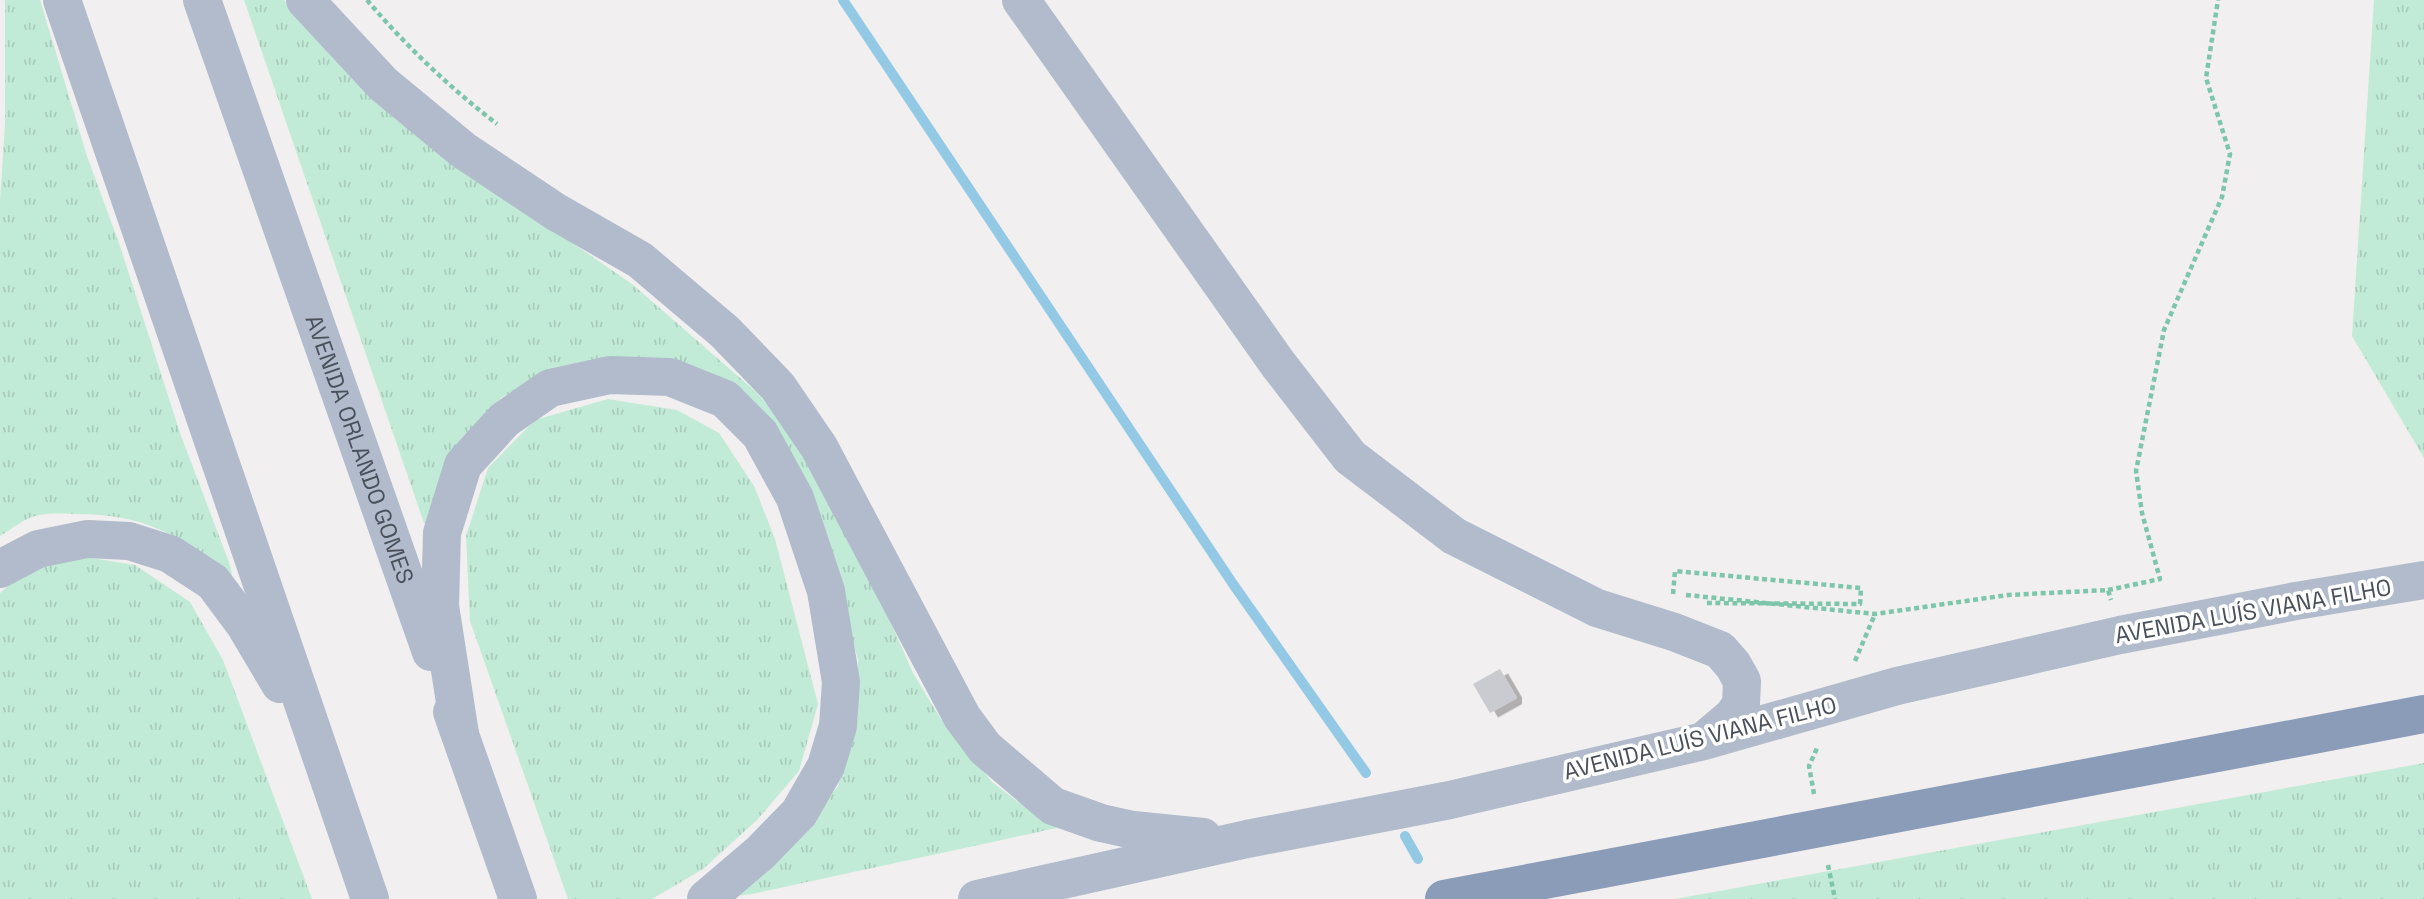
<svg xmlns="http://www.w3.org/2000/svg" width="2424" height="899" font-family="'Space Grotesk',sans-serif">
<defs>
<pattern id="grass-tufts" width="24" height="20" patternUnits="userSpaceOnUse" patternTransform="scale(1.75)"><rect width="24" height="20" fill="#c2ebd7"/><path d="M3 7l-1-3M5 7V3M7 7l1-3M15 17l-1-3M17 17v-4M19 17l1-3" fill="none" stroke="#a8cbbb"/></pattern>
<filter id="shadow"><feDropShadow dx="8" dy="4.5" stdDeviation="0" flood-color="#0004"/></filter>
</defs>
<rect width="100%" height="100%" fill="#f1efef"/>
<path fill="url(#grass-tufts)" d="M 5,0 L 40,0 L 87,156 L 120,246 L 180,433 L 230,565 L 232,576 C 178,535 146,514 75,514 C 62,514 45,512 32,517 C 21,521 10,530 0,536 L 0,201 L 5,124 Z
M 244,0 L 284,0 L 308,28 L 552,229 L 632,284 L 755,391 L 781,420 L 799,448 L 875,587 L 913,673 L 940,718 L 992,782 L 1018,802 L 1046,814 L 1057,828 L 752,894 L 726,897 L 802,834 L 838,786 L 858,719 L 858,660 L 823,530 L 751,407 L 543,373 L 501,398 L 463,438 L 430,524 L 424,523 Z
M 2374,0 L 2424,0 L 2424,458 L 2352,336 Z
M 608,399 L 677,410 L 719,433 L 754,486 L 775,539 L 818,704 L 799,771 L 757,820 L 703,869 L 652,899 L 568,899 L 470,621 L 466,536 L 488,468 L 535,420 Z
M 79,556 L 135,565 L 190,602 L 223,660 L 312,899 L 0,899 L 0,593 L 22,574 Z
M 2424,763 L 2424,899 L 1675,899 Z"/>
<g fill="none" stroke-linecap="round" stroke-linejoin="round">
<path stroke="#93c9e4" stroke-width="10" d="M 843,0 L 1233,584 L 1366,773
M 1405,836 L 1418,859"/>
</g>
<path fill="#c9cbd1" filter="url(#shadow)" d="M 1500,669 L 1517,698 L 1490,713 L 1473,684 Z"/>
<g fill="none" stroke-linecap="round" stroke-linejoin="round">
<path stroke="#7dc6ab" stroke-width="4.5" stroke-dasharray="5 3.5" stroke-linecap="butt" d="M 367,0 C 406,46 449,87 497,124
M 2108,590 L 2160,579 L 2142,513 L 2136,471 L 2164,330 L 2222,197 L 2230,154 L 2206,78 L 2218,0
M 1673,594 L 1675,571 L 1861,588 L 1860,604 L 1706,603
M 1686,595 L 1875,614 L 2008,595 L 2108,590 L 2111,600
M 1855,661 L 1875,614
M 1814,794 L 1809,766 L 1818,746
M 1828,865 L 1835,899"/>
<g stroke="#b1bbcb" stroke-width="38">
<path d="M 62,0 L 370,899"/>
<path id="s1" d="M 202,0 L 431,652"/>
<path d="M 305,0 L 383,84 L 463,150 L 556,212 L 640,260 L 725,332 L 778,387 L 819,447 L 962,717 L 985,748 L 1053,806 L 1101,823 L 1133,830 L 1203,837"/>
<path d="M 1021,0 L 1278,364 L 1350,457 L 1454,536 L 1597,608 L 1674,632 L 1720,650 L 1733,665 L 1742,681 L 1741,704 L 1733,716 L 1706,739"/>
<path d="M 0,569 L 38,549 L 87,539 L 129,541 L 170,554 L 213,582 L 245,625 L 280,684"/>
<path d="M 452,712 L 518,899"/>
<path d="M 460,734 L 440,606 L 442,533 L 463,465 L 504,420 L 550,388 L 610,375 L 670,377 L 725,399 L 760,434 L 795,498 L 826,591 L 841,682 L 838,726 L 826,766 L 799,813 L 760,853 L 706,899"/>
<path d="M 977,899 L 1247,839 L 1450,800 L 1704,741 L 1897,686 L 2120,635 L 2296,601 L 2424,580"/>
</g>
<path stroke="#8b9cb9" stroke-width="38" d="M 1444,899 L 2424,714"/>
</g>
<g text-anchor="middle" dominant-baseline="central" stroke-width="7" stroke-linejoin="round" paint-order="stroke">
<g font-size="23" fill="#49505b" stroke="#fff">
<text stroke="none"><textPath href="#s1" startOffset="476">AVENIDA ORLANDO GOMES</textPath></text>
<text transform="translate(2253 611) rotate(-10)">AVENIDA LUÍS VIANA FILHO</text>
<text transform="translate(1700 738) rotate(-14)">AVENIDA LUÍS VIANA FILHO</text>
</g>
</g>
</svg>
